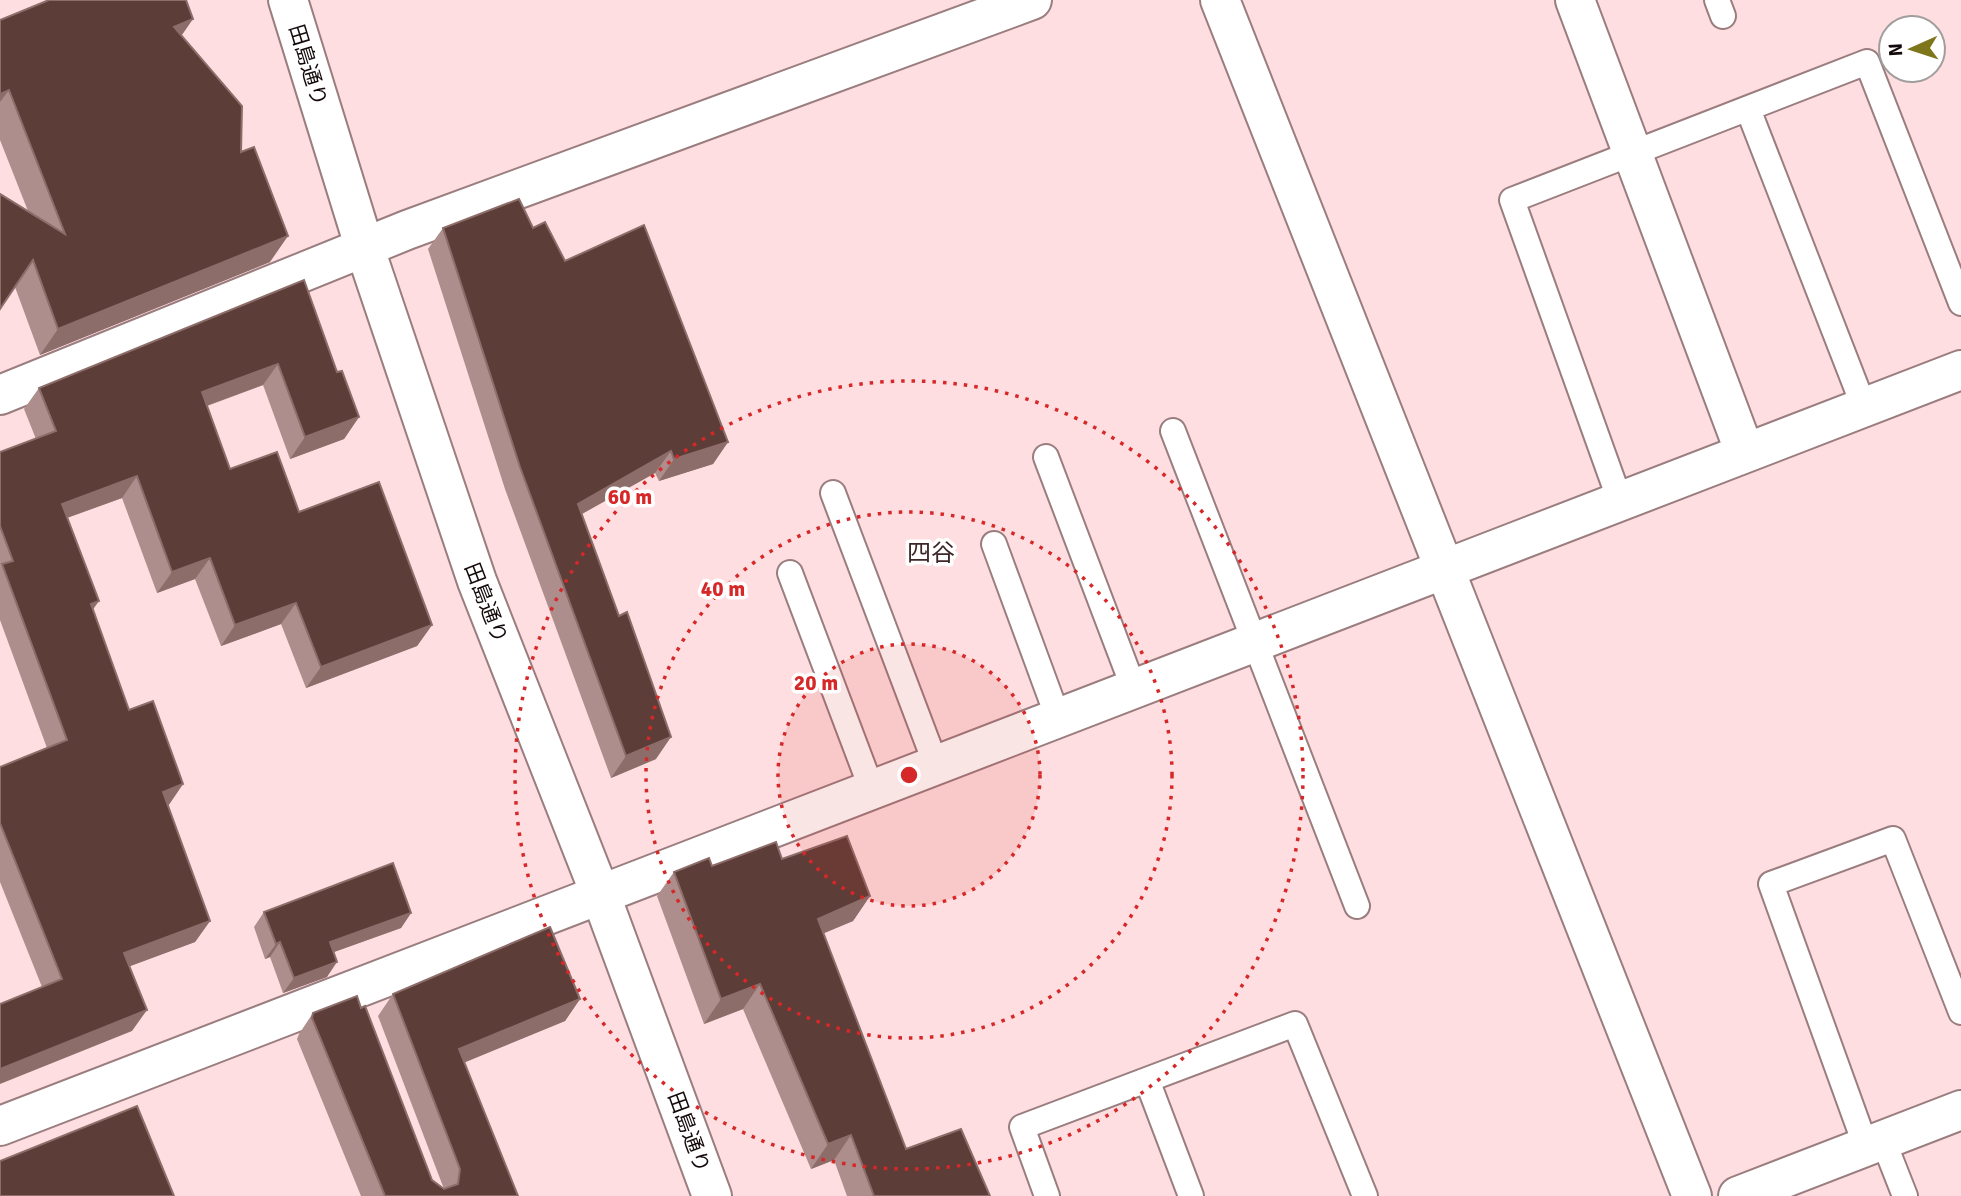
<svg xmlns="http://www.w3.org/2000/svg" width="1961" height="1196" font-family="Signika,'Noto Sans JP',sans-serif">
<rect width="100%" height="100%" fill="#fedee0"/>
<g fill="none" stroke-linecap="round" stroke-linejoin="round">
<defs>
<path id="service" d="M 1717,0 L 1723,16
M 1748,109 L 1864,407
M 1173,431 L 1357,906
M 1046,457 L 1134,689
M 833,493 L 936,765
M 1620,501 L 1512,200 L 1867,62 L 1961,303
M 994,544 L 1058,718
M 790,573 L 872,790
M 1147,1080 L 1191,1196
M 1883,1140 L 1905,1196
M 1866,1147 L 1771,884 L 1893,839 L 1961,1012
M 1047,1196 L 1022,1127 L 1295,1024 L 1365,1196"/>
<path id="minor" d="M 1220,0 L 1692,1196
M 1575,0 L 1745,453
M 0,395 L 407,230 L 1032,0
M 0,1126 L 1961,370
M 1738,1196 L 1961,1110"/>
<path id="tertiary" d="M 288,0 L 365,249 L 477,581 L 601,896 L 712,1196"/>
</defs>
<use href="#service" stroke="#9a7d7f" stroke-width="28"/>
<use href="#minor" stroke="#9a7d7f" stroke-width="42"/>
<use href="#tertiary" stroke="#9a7d7f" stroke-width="42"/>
<use href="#service" stroke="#fff" stroke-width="24"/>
<use href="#minor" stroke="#fff" stroke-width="38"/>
<use href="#tertiary" stroke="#fff" stroke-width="38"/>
</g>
<path fill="#ad8e8c" d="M 0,20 L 182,36 L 241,152 L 270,262 L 40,355 L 15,287 L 28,211 L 0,140 Z
M 443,228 L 533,228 L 565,261 L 728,442 L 713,464 L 659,481 L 655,473 L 582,514 L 619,616 L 656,759 L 611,778 L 505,489 L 428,249 Z
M 304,280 L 337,372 L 359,417 L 344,439 L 290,459 L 263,385 L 207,406 L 230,469 L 299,512 L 432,625 L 417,646 L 306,688 L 281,624 L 221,646 L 195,579 L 157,593 L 122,498 L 67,518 L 93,609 L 129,710 L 183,784 L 168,806 L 210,921 L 195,942 L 130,966 L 132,1031 L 42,987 L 0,882 L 0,767 L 47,748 L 0,620 L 0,452 L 36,439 L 24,409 L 39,388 Z
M 712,866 L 870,896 L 853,921 L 823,933 L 906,1149 L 990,1196 L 847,1196 L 834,1160 L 811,1169 L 743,1009 L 704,1024 L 657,896 L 674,872 Z
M 264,912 L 411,913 L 401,928 L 334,952 L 327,977 L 283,993 L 270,957 L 265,959 L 254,927 Z
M 393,994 L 580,999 L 565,1021 L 464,1062 L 518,1196 L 361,1196 L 297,1039 L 299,1034 L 313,1013 L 432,1180 L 444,1189 L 378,1016 Z"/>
<path fill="#8d6d6a" d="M 193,19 L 175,45 L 174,27 Z
M 9,90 L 0,102 L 0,94 Z
M 288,236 L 270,262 L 40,355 L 58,329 Z
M 278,364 L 263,385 L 187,413 L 202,392 Z
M 359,417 L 344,439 L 290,459 L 305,437 Z
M 728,442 L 713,464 L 659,481 L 674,459 Z
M 671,451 L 655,473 L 562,525 L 578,504 Z
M 137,476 L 122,498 L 47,525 L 62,504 Z
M 210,558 L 195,579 L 157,593 L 172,572 Z
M 99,601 L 84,622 L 91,604 Z
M 296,603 L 281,624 L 221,646 L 235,625 Z
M 432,625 L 417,646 L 306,688 L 321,667 Z
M 671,737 L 656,759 L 611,778 L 626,756 Z
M 183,784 L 168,806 L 148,813 L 163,792 Z
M 870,896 L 853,921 L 801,943 L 818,919 Z
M 411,913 L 401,928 L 320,957 L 330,942 Z
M 210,921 L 195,942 L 109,974 L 124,953 Z
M 280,942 L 270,957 L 265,959 L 276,944 Z
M 337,962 L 327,977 L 283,993 L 294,978 Z
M 760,984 L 743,1009 L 704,1024 L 721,999 Z
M 580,999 L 565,1021 L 444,1071 L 459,1049 Z
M 147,1010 L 132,1031 L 0,1084 L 0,1069 Z
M 851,1135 L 834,1160 L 811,1169 L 828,1144 Z"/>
<path fill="#5c3d37" stroke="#8d6d6a" stroke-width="2" d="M 49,0 L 186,0 L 193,19 L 174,27 L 242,106 L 241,152 L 254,147 L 288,236 L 58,329 L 33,260 L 0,309 L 0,194 L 65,234 L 9,90 L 0,94 L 0,20 Z
M 519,199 L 533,228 L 545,222 L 565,261 L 644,225 L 728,442 L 674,459 L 671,451 L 578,504 L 619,616 L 627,612 L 671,737 L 626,756 L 520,467 L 443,228 Z
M 304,280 L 337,372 L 342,371 L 359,417 L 305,437 L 278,364 L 202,392 L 230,469 L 277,452 L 299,512 L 379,482 L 432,625 L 321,667 L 296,603 L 235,625 L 210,558 L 172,572 L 137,476 L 62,504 L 99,601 L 91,604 L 129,710 L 153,701 L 183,784 L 163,792 L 210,921 L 124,953 L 147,1010 L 0,1069 L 0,1004 L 62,979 L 0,823 L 0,767 L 67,740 L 2,564 L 13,561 L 0,526 L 0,452 L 56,431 L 39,388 Z
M 847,836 L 870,896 L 818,919 L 906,1149 L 961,1129 L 990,1196 L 874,1196 L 851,1135 L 828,1144 L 760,984 L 721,999 L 674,872 L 709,858 L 712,866 L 776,842 L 782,859 Z
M 393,863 L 411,913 L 330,942 L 337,962 L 294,978 L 280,942 L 276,944 L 264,912 Z
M 550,927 L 580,999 L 459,1049 L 518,1196 L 385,1196 L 312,1018 L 313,1013 L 357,996 L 361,1008 L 365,1006 L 432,1180 L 444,1189 L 458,1184 L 460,1169 L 393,994 Z
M 137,1106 L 174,1196 L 0,1196 L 0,1161 Z"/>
<circle cx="909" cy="775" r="131" fill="#d62828" fill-opacity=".12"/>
<g fill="none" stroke="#d62828" stroke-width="3.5" stroke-dasharray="3.5 7">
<circle cx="909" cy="775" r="131"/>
<circle cx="909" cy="775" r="263"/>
<circle cx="909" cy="775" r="394"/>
</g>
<g text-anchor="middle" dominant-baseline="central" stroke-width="7" stroke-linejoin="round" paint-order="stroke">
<g font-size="21" fill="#140a0b" stroke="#fff">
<text transform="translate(308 65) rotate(73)">田島通り</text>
<text transform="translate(486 603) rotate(69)">田島通り</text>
<text transform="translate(689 1132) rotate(70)">田島通り</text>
</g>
<g font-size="24" fill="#3d2628" stroke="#fff">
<text x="931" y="553">四谷</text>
</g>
</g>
<circle cx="909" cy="775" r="10" fill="#d62828" stroke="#fff" stroke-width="3.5"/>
<g font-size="21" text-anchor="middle" font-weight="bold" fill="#d62828" stroke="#fff" stroke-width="7" stroke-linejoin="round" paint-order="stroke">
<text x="630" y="504">60 m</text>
<text x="723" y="596">40 m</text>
<text x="816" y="690">20 m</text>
</g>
<g transform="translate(1912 49) rotate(267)"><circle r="33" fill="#ffffff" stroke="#a19d9d" stroke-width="2"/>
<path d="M0-5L12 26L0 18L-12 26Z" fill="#7d761b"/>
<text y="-10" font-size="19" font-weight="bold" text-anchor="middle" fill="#140a0b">N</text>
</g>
</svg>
